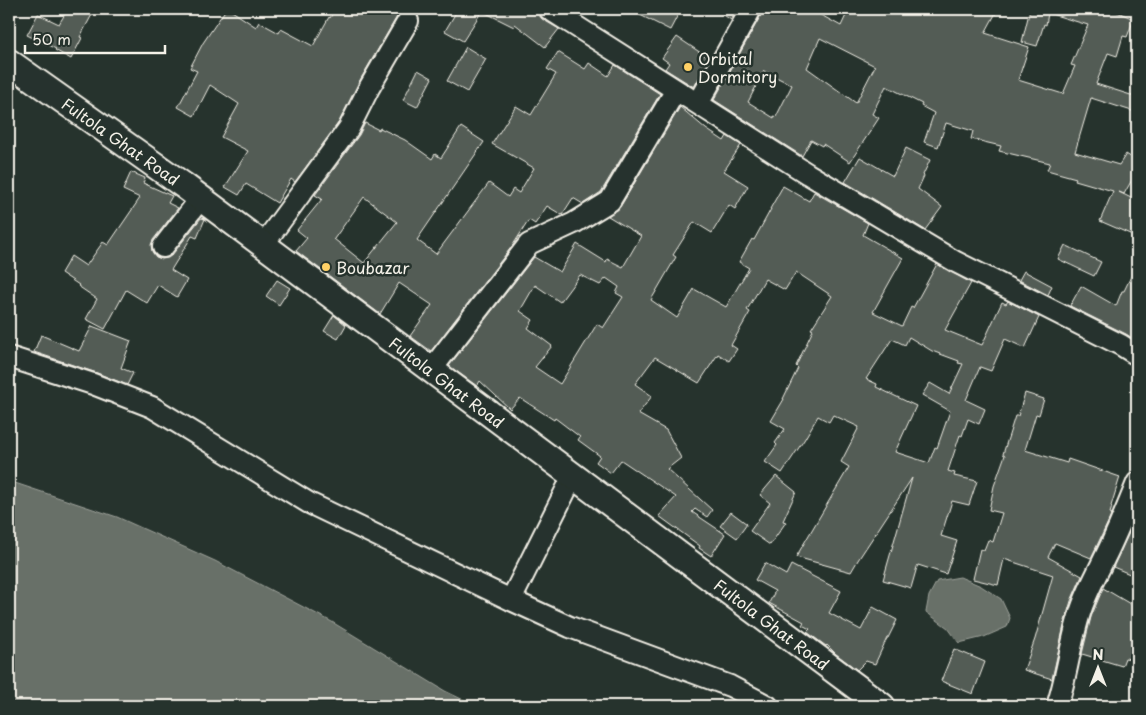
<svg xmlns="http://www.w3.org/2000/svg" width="1146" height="715" font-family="'Playpen Sans',sans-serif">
<rect width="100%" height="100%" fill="#26332d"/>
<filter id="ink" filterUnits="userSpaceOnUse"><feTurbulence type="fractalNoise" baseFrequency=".02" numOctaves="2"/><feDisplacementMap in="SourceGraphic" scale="10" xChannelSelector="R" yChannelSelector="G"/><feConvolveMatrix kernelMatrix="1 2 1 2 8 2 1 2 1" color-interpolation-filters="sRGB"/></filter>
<g filter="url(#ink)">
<path fill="#676f68" stroke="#9fa39b" d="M 9,481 L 117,517 L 215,561 L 332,622 L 445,691 L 476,706 L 9,706 Z
M 960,577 L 981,586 L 1001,599 L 1010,618 L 1007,627 L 984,637 L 959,643 L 948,628 L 926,612 L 929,596 L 937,581 Z"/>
<path fill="#525c55" stroke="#f4f1e8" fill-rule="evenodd" d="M 68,9 L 95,9 L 80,37 L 82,38 L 71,59 L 55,50 L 56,49 L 27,35 L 38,14 L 59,24 Z
M 226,9 L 229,9 L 256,27 L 259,22 L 279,33 L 281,29 L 313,46 L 329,17 L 330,18 L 335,9 L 404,9 L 398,15 L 359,82 L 339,122 L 295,182 L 291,179 L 277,203 L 246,184 L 239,195 L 225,187 L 248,151 L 221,137 L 239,104 L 210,85 L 194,116 L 178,107 L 197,71 L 190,68 L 203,43 Z
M 458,9 L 534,9 L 538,11 L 539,15 L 542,19 L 559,29 L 545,47 L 515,24 L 514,27 L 482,11 L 463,41 L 445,31 Z
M 628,9 L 681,9 L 670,30 Z
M 715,9 L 738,9 L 731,20 Z
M 763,9 L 810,9 L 841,26 L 849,9 L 998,9 L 985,33 L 1029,47 L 1018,80 L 1063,94 L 1075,66 L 1071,65 L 1088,25 L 1048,13 L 1046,25 L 1044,24 L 1037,46 L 1022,42 L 1030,9 L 1110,9 L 1134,19 L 1127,37 L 1123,36 L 1117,56 L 1108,53 L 1096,84 L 1137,97 L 1137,104 L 1135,112 L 1091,98 L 1075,152 L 1119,165 L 1126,154 L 1137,161 L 1137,171 L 1124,194 L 1119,192 L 1137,201 L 1137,237 L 1100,221 L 1113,191 L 1075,180 L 1076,178 L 1047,170 L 1050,163 L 999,151 L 1001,146 L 971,139 L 973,131 L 946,123 L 938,147 L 924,142 L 934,113 L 921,106 L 922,104 L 886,86 L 872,114 L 879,118 L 850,162 L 823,144 L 822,146 L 811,140 L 802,156 L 714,100 L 761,15 ZM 820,38 L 875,66 L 856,103 L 807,68 ZM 764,71 L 792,85 L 776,117 L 774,116 L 774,118 L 748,102 Z
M 677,37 L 710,59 L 694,87 L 665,69 L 669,63 L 662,58 Z
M 466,47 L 486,59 L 467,92 L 447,81 Z
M 558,52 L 585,69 L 589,63 L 608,76 L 615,65 L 660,94 L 601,192 L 583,204 L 573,198 L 562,215 L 547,206 L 535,224 L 529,220 L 513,245 L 431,351 L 410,336 L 432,305 L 399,283 L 380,314 L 296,251 L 307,238 L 297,230 L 322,199 L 315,195 L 359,135 L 365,123 L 379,130 L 380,128 L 405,140 L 432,159 L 435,154 L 441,158 L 461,127 L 484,142 L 417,240 L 436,254 L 489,183 L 508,197 L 513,189 L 519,193 L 534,168 L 492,144 L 516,106 L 531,115 L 556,74 L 547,69 ZM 364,197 L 397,222 L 364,263 L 334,239 Z
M 418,70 L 432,78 L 417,107 L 403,100 Z
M 680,107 L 706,129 L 724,141 L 727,136 L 741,145 L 724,171 L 748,186 L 735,209 L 729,205 L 712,233 L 694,222 L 673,255 L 676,257 L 651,300 L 677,318 L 694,289 L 726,307 L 749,268 L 739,262 L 752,239 L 754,240 L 771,209 L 770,209 L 783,186 L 809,201 L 814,192 L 868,223 L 863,235 L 903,258 L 873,312 L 902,326 L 911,307 L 913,308 L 937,264 L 971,283 L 945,330 L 982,345 L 1002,302 L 1006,304 L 1008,301 L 1039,317 L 1025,348 L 1005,339 L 991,371 L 980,367 L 966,400 L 985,409 L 979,424 L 968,419 L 962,436 L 960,435 L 948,471 L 955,473 L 954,476 L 977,481 L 969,505 L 952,501 L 941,536 L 957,541 L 946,574 L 918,565 L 917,567 L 911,588 L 883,580 L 912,478 L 858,560 L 851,572 L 796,557 L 849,467 L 841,462 L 859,427 L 833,415 L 829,422 L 818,416 L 804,440 L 782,473 L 765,462 L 777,445 L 775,443 L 785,429 L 771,421 L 784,399 L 783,399 L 798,368 L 796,366 L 813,330 L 811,329 L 832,296 L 796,272 L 785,290 L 765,279 L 747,310 L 750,312 L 731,345 L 737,349 L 729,361 L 718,354 L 699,383 L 655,357 L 635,384 L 652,396 L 638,414 L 666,430 L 681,458 L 667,469 L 712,510 L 707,517 L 695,509 L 692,512 L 725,534 L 711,556 L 699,548 L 700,546 L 659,516 L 676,497 L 621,460 L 611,473 L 596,462 L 600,456 L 578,440 L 580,437 L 555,418 L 554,420 L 520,398 L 510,409 L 480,381 L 477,386 L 449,366 L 534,257 L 560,272 L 577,244 L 606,262 L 607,259 L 623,267 L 641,236 L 608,216 L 620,207 ZM 580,275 L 600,285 L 606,278 L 619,287 L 616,293 L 623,297 L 603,328 L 597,324 L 560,384 L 535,367 L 552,346 L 528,328 L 533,320 L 520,311 L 535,285 L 560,302 ZM 909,337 L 932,351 L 959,361 L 958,363 L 963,364 L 949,394 L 930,383 L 922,395 L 950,411 L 937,448 L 935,447 L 929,463 L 895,452 L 916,406 L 876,387 L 877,384 L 866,379 L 892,339 L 905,345 Z
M 906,148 L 930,160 L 923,175 L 924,176 L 918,189 L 942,207 L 925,230 L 845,182 L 860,157 L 893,176 Z
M 131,172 L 145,178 L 143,183 L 172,196 L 168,203 L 178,208 L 153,240 L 151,245 L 152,251 L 156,257 L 162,259 L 168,258 L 172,255 L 201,218 L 205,219 L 197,238 L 192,236 L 171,270 L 187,280 L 177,297 L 158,285 L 147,303 L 126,290 L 105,329 L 86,319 L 97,299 L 78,286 L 79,285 L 61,273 L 71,256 L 86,266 L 103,242 L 108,245 L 140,198 L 123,190 Z
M 1065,245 L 1101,262 L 1094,276 L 1058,259 Z
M 1137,264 L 1137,341 L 1126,334 L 1070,306 L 1081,286 L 1116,306 L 1122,291 L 1124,291 Z
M 1024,271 L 1052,286 L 1048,295 L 1019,280 Z
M 277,280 L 290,288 L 279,305 L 266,296 Z
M 334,315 L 346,325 L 338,339 L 324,331 Z
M 92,326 L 131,341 L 121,368 L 133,373 L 127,385 L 97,373 L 34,352 L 41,335 L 79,351 Z
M 1025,393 L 1044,399 L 1039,415 L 1036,414 L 1025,450 L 1067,463 L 1068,459 L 1120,477 L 1111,506 L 1112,507 L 1110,513 L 1112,514 L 1091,558 L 1055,543 L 1048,557 L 1082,576 L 1071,601 L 1065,621 L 1052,679 L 1024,670 L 1035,639 L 1053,575 L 1004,559 L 998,585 L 973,579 L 980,549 L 984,550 L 988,540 L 993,542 L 1002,513 L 989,510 L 994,486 L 1005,455 L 1003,454 L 1015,416 L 1018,416 Z
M 776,476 L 796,492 L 783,521 L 786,522 L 770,545 L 750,531 L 770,503 L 760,495 Z
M 731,512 L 747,524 L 737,538 L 720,526 Z
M 1133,524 L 1137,527 L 1137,577 L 1113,567 Z
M 765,563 L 786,575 L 791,565 L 841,591 L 829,613 L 861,630 L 873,607 L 897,620 L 888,638 L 887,638 L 875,664 L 866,661 L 857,670 L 836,654 L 827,645 L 826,646 L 807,632 L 810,629 L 802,625 L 804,622 L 769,603 L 775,591 L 755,580 Z
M 1103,588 L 1137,608 L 1137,660 L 1125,658 L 1122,666 L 1082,654 L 1091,617 Z
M 954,649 L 985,662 L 973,694 L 941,681 Z"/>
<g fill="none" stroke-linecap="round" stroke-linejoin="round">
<defs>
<path id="minor" d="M 549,9 L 808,174 L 956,262 L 1121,345 L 1137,355
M 698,104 L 751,9
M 263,245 L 349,128 L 369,88 L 408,21
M 163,247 L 201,198
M 9,357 L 93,384 L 152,407 L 309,503 L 511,600 L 573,476
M 431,370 L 529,244 L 574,223 L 610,201 L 676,90
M 511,600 L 570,627 L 730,686 L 768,706
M 1057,706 C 1067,676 1070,644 1080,613 C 1086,593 1096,576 1105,557 C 1117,533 1127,508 1137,483"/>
<path id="tertiary" d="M 9,62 L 183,185 L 882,706"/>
</defs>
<use href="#minor" stroke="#f4f1e8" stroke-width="24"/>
<use href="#tertiary" stroke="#f4f1e8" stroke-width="29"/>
<use href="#minor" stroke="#26332d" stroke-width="20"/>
<use href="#tertiary" stroke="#26332d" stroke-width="25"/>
</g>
</g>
<g fill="#ffd166" stroke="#26332d" stroke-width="2">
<circle cx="688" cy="67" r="5"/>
<circle cx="326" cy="267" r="5"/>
</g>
<g text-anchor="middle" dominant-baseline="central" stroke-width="5" stroke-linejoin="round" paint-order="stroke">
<g font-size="16" fill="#f4f1e8" stroke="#26332d" text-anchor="start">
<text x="698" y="58">Orbital<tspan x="698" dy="18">Dormitory</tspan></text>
<text x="336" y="267">Boubazar</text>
</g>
<g font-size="16" fill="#f4f1e8" stroke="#26332d">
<text transform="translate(121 141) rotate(35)">Fultola Ghat Road</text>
<text transform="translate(447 382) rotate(37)">Fultola Ghat Road</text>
<text transform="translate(772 624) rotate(37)">Fultola Ghat Road</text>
</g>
</g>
<rect width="1146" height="715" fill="none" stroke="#26332d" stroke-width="30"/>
<rect x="15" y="15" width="1116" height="685" fill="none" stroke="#f4f1e8" stroke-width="2" filter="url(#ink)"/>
<g transform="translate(1098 668)" stroke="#26332d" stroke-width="4" paint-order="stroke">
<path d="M0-4L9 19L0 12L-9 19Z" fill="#f4f1e8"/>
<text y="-8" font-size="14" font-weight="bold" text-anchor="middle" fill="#f4f1e8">N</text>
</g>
<path d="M25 45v8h140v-8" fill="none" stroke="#f4f1e8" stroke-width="2.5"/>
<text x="32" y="45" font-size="15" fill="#f4f1e8" stroke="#26332d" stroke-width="4" paint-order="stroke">50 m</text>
</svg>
